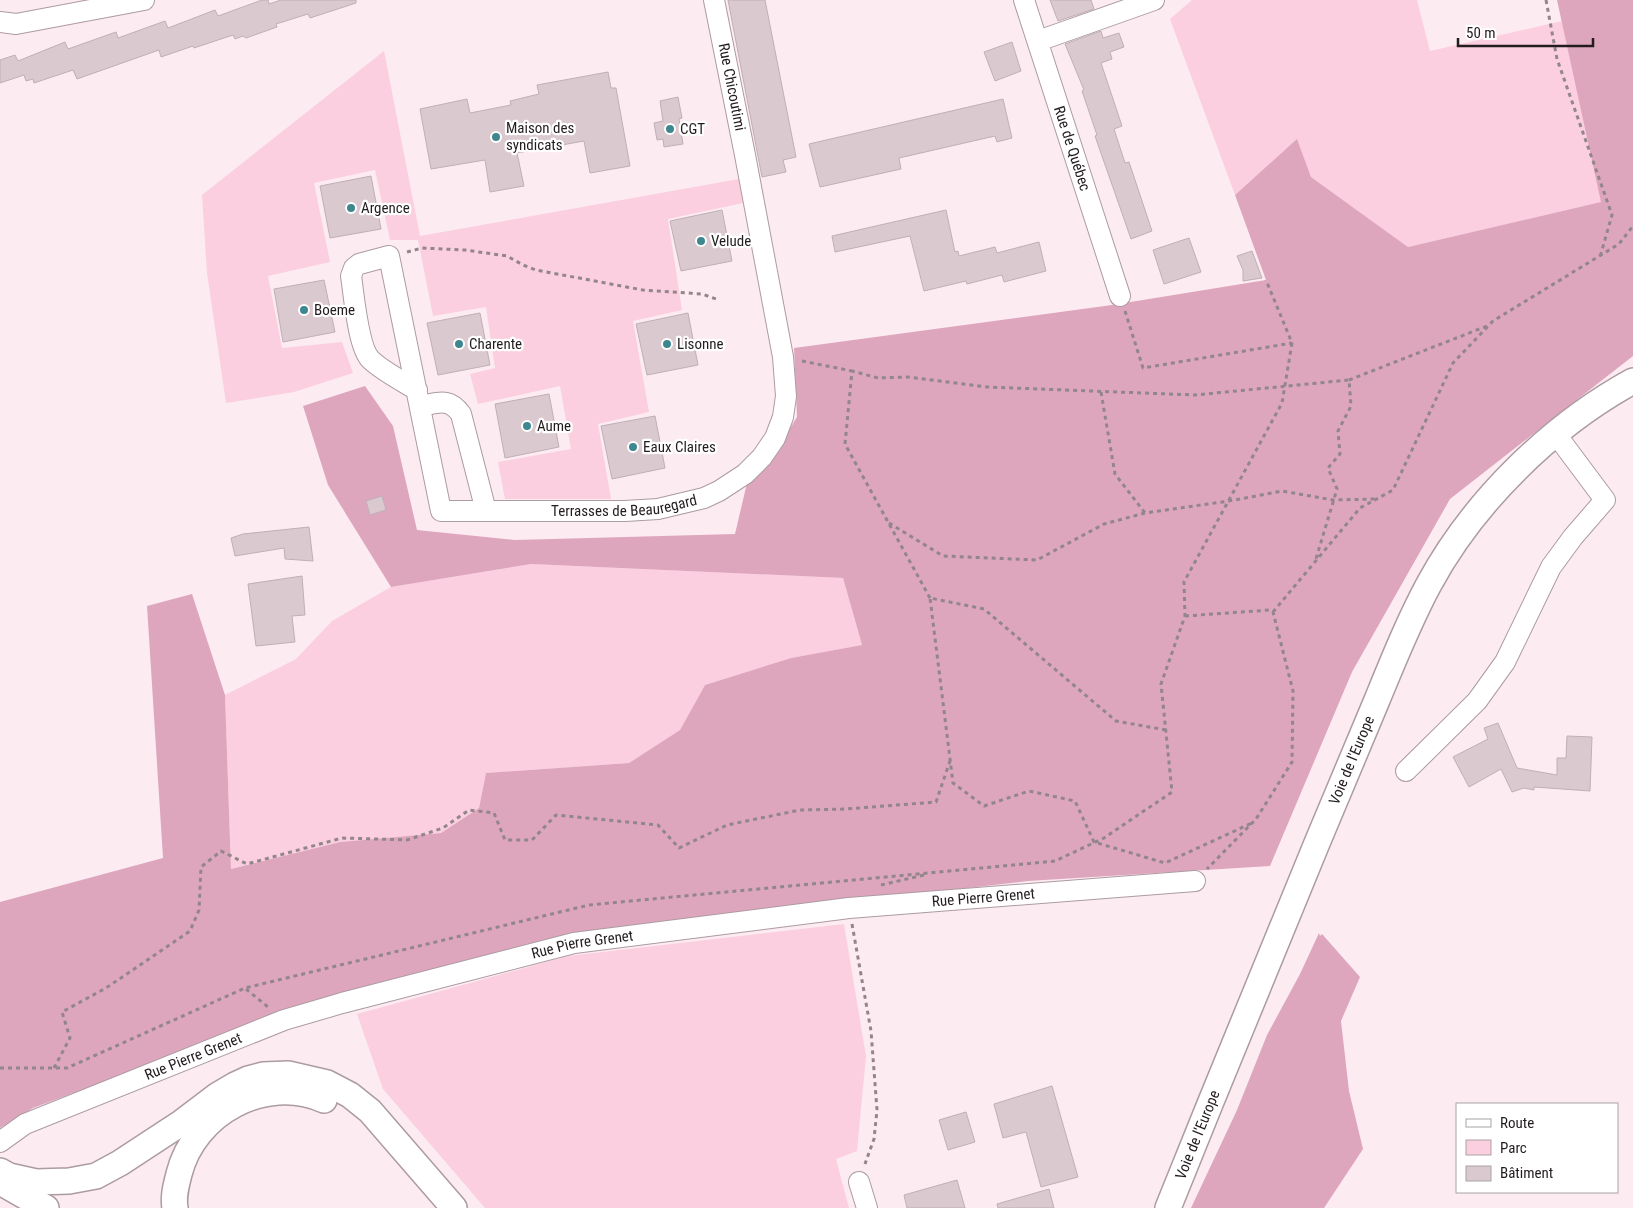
<svg xmlns="http://www.w3.org/2000/svg" width="1633" height="1208" font-family="'Roboto Condensed',sans-serif">
<rect width="100%" height="100%" fill="#fdebf2"/>
<path fill="#fbcfdf" d="M 1192,0 L 1417,0 L 1430,51 L 1562,21 L 1602,202 L 1408,247 L 1311,177 L 1297,140 L 1235,195 L 1170,19 Z
M 384,51 L 420,236 L 739,179 L 743,203 L 668,219 L 682,310 L 633,321 L 649,412 L 598,424 L 611,499 L 505,499 L 498,462 L 571,449 L 560,386 L 478,404 L 470,374 L 495,368 L 486,307 L 433,316 L 418,240 L 390,240 L 375,170 L 314,183 L 330,262 L 268,276 L 282,348 L 342,342 L 353,373 L 294,392 L 226,403 L 207,273 L 202,195 Z
M 531,564 L 843,578 L 862,645 L 791,658 L 705,685 L 680,730 L 629,763 L 486,773 L 479,808 L 441,833 L 340,842 L 231,869 L 225,695 L 296,659 L 332,621 L 391,587 Z
M 844,924 L 866,1056 L 857,1151 L 836,1159 L 849,1208 L 485,1208 L 383,1089 L 357,1014 L 568,956 Z"/>
<path fill="#dea6bc" d="M 1557,0 L 1633,0 L 1633,356 L 1450,499 L 1352,672 L 1270,866 L 1028,881 L 576,933 L 333,996 L 33,1108 L 0,1128 L 0,902 L 163,858 L 147,606 L 192,594 L 225,695 L 231,869 L 340,842 L 441,833 L 479,808 L 486,773 L 629,763 L 680,730 L 705,685 L 791,658 L 862,645 L 843,578 L 531,564 L 391,587 L 328,485 L 303,406 L 365,386 L 393,426 L 417,530 L 515,540 L 735,534 L 747,483 L 775,453 L 797,417 L 794,348 L 1112,305 L 1266,280 L 1235,195 L 1297,139 L 1311,177 L 1408,247 L 1601,202 Z
M 1319,933 L 1320,936 L 1322,934 L 1360,977 L 1341,1021 L 1349,1091 L 1363,1149 L 1324,1208 L 1191,1208 L 1237,1110 L 1267,1035 L 1300,974 Z"/>
<path fill="#dbc9d0" stroke="#c0afb5" d="M 262,0 L 268,0 L 269,4 L 281,0 L 356,0 L 356,3 L 310,18 L 308,14 L 276,24 L 277,27 L 246,38 L 243,36 L 235,39 L 233,35 L 194,48 L 193,46 L 161,57 L 159,50 L 77,79 L 73,70 L 34,83 L 33,79 L 26,81 L 24,75 L 0,83 L 0,60 L 15,55 L 18,61 L 65,42 L 68,49 L 116,32 L 118,38 L 165,21 L 168,28 L 215,10 L 218,16 Z
M 728,0 L 765,0 L 796,157 L 783,160 L 786,172 L 762,177 Z
M 1050,0 L 1091,0 L 1094,9 L 1058,21 Z
M 1101,31 L 1103,38 L 1119,33 L 1124,47 L 1110,52 L 1112,59 L 1101,63 L 1122,126 L 1114,129 L 1125,163 L 1129,162 L 1152,231 L 1131,239 L 1095,136 L 1097,135 L 1082,91 L 1084,90 L 1065,44 Z
M 1012,42 L 1021,71 L 995,81 L 984,52 Z
M 608,72 L 611,88 L 616,88 L 630,166 L 590,173 L 584,141 L 517,153 L 524,186 L 490,192 L 485,160 L 431,169 L 420,109 L 467,99 L 470,113 L 511,105 L 510,101 L 539,94 L 537,85 Z
M 678,97 L 682,118 L 679,119 L 683,144 L 664,147 L 663,139 L 657,140 L 654,123 L 663,121 L 660,101 Z
M 1003,99 L 1012,138 L 997,142 L 995,136 L 899,158 L 901,169 L 820,187 L 809,144 Z
M 371,176 L 381,229 L 330,238 L 320,186 Z
M 722,210 L 732,261 L 681,271 L 670,221 Z
M 946,210 L 955,252 L 958,251 L 959,256 L 995,247 L 997,253 L 1039,242 L 1046,271 L 1004,282 L 1002,275 L 967,284 L 966,281 L 924,291 L 910,236 L 835,252 L 832,236 Z
M 1189,238 L 1201,272 L 1164,284 L 1153,250 Z
M 1252,251 L 1262,278 L 1243,281 L 1243,270 L 1237,256 Z
M 324,280 L 335,332 L 283,342 L 274,289 Z
M 480,313 L 490,365 L 438,375 L 427,323 Z
M 688,313 L 698,365 L 647,375 L 636,324 Z
M 549,394 L 559,447 L 505,458 L 495,404 Z
M 655,416 L 665,468 L 612,479 L 601,426 Z
M 382,496 L 386,510 L 370,515 L 366,501 Z
M 309,527 L 313,561 L 285,559 L 284,548 L 235,556 L 231,538 L 243,534 Z
M 302,576 L 305,615 L 292,616 L 295,642 L 256,646 L 248,584 Z
M 1498,723 L 1517,768 L 1557,775 L 1557,758 L 1566,758 L 1567,736 L 1592,737 L 1590,791 L 1534,787 L 1534,790 L 1524,788 L 1512,792 L 1501,769 L 1469,787 L 1453,757 L 1488,739 L 1484,728 Z
M 1052,1086 L 1078,1177 L 1041,1187 L 1026,1132 L 1003,1138 L 994,1104 Z
M 966,1112 L 975,1142 L 948,1150 L 939,1120 Z
M 957,1180 L 965,1208 L 907,1208 L 904,1195 Z
M 1049,1189 L 1054,1208 L 998,1208 L 997,1204 Z"/>
<g fill="none" stroke-linecap="round" stroke-linejoin="round">
<defs>
<g id="minor">
<path id="s1" d="M 1024,0 L 1120,296"/>
<path d="M 0,22 L 16,24 L 144,0"/>
<path d="M 1038,41 L 1154,0"/>
<path id="s2" d="M 417,390 C 402,381 384,372 371,360 C 358,348 354,295 351,276 L 354,268 L 359,264 L 389,256 L 441,511 L 625,511 L 658,509 L 704,498 L 719,491 L 745,474 L 762,457 L 775,438 L 783,417 L 786,396 L 783,357 L 745,155 L 714,0"/>
<path d="M 420,406 C 438,403 449,397 461,414 L 486,511"/>
<path d="M 1406,771 L 1477,701 L 1505,662 L 1551,567 L 1573,537 L 1605,500 L 1555,433"/>
<path id="s3" d="M 0,1142 L 25,1124 L 284,1020 L 342,1003 L 574,943 L 849,908 L 1195,881"/>
<path d="M 859,1182 L 867,1208"/>
</g>
<g id="major">
<path d="M 0,1171 L 9,1176 L 36,1182 L 69,1181 L 96,1176 L 120,1163 L 181,1123 L 218,1095 L 235,1085 L 248,1079 L 263,1075 L 288,1074 L 327,1083 L 350,1095 L 370,1111 L 454,1208"/>
<path d="M 0,1182 L 46,1208"/>
<path d="M 175,1208 C 173,1196 176,1186 179,1174 C 194,1113 265,1074 324,1100"/>
<path id="s4" d="M 1168,1208 C 1217,1086 1267,964 1317,843 C 1337,795 1357,747 1377,700 C 1393,661 1409,621 1429,584 C 1474,501 1551,426 1633,381"/>
</g>
</defs>
<use href="#minor" stroke="#ac9ba1" stroke-width="22"/>
<use href="#major" stroke="#ac9ba1" stroke-width="28"/>
<path stroke="#92868b" stroke-width="3" stroke-dasharray="4 4" stroke-linecap="butt" d="M 1546,0 L 1557,59 L 1612,215 L 1600,257
M 407,252 L 422,248 L 465,250 L 507,256 L 523,265 L 536,270 L 643,290 L 702,294 L 716,299
M 1125,311 L 1143,368 L 1292,343
M 802,361 L 852,371
M 1349,380 L 1487,326
M 1101,392 L 1115,474 L 1145,513
M 889,523 L 943,556 L 1037,560 L 1104,524 L 1145,513 L 1229,501 L 1282,491 L 1333,500 L 1375,499
M 930,598 L 845,444 L 852,371 L 878,378 L 907,377 L 987,387 L 1195,395 L 1349,380 L 1351,406 L 1338,431 L 1340,454 L 1328,468 L 1337,489 L 1315,562
M 1273,612 L 1360,508 L 1393,490 L 1453,363 L 1493,321 L 1619,244 L 1633,226
M 1185,616 L 1270,610 L 1273,612 L 1293,691 L 1292,762 L 1256,819 L 1207,869
M 1166,730 L 1116,721 L 984,609 L 930,598 L 953,783 L 984,806 L 1029,791 L 1075,801 L 1094,842 L 1165,863 L 1252,823
M 881,885 L 924,875
M 852,924 L 871,1031 L 877,1110 L 874,1139 L 865,1164
M 246,989 L 268,1007
M 0,1068 L 67,1068 L 245,988 L 589,905 L 1055,861 L 1104,838 L 1172,792 L 1161,684 L 1185,616 L 1184,582 L 1282,403 L 1292,343 L 1266,280
M 54,1068 L 70,1038 L 62,1012 L 106,988 L 190,931 L 199,910 L 201,867 L 221,851 L 247,864 L 342,838 L 407,840 L 443,828 L 469,810 L 494,813 L 505,840 L 532,840 L 556,815 L 658,825 L 679,848 L 727,825 L 800,810 L 846,809 L 936,802 L 950,761"/>
<use href="#minor" stroke="#fff" stroke-width="20"/>
<use href="#major" stroke="#fff" stroke-width="25"/>
</g>
<g fill="#3f878e" stroke="#fff" stroke-width="2">
<circle cx="670" cy="129" r="5"/>
<circle cx="496" cy="137" r="5"/>
<circle cx="351" cy="208" r="5"/>
<circle cx="701" cy="241" r="5"/>
<circle cx="304" cy="310" r="5"/>
<circle cx="459" cy="344" r="5"/>
<circle cx="667" cy="344" r="5"/>
<circle cx="527" cy="426" r="5"/>
<circle cx="633" cy="447" r="5"/>
</g>
<g text-anchor="middle" dominant-baseline="central" stroke-width="4.5" stroke-linejoin="round" paint-order="stroke">
<g font-size="15" fill="#221c1e" stroke="#fff">
<text transform="translate(732 87) rotate(79)">Rue Chicoutimi</text>
<text stroke="none"><textPath href="#s1" startOffset="156">Rue de Québec</textPath></text>
<text stroke="none"><textPath href="#s2" startOffset="632">Terrasses de Beauregard</textPath></text>
<text stroke="none"><textPath href="#s4" startOffset="484">Voie de l'Europe</textPath></text>
<text stroke="none"><textPath href="#s3" startOffset="1022">Rue Pierre Grenet</textPath></text>
<text stroke="none"><textPath href="#s3" startOffset="618">Rue Pierre Grenet</textPath></text>
<text stroke="none"><textPath href="#s3" startOffset="212">Rue Pierre Grenet</textPath></text>
<text stroke="none"><textPath href="#s4" startOffset="79">Voie de l'Europe</textPath></text>
</g>
<g font-size="15" fill="#221c1e" stroke="#fff" text-anchor="start">
<text x="506" y="128">Maison des<tspan x="506" dy="17">syndicats</tspan></text>
<text x="680" y="129">CGT</text>
<text x="361" y="208">Argence</text>
<text x="711" y="241">Velude</text>
<text x="314" y="310">Boeme</text>
<text x="469" y="344">Charente</text>
<text x="677" y="344">Lisonne</text>
<text x="537" y="426">Aume</text>
<text x="643" y="447">Eaux Claires</text>
</g>
</g>
<rect x="1456" y="1103" width="162" height="90" fill="#ffffff" stroke="#a7a4a5"/>
<rect x="1466" y="1119" width="25" height="8" fill="#ffffff" stroke="#a7a4a5"/>
<text x="1500" y="1128" font-size="15" fill="#221c1e">Route</text>
<rect x="1466" y="1140" width="25" height="15" fill="#fbcfdf" stroke="#a7a4a5"/>
<text x="1500" y="1153" font-size="15" fill="#221c1e">Parc</text>
<rect x="1466" y="1166" width="25" height="15" fill="#dbc9d0" stroke="#a7a4a5"/>
<text x="1500" y="1178" font-size="15" fill="#221c1e">Bâtiment</text>
<path d="M1458 38v8h135v-8" fill="none" stroke="#221c1e" stroke-width="2.5"/>
<text x="1466" y="38" font-size="15" fill="#221c1e" stroke="#ffffff" stroke-width="4" paint-order="stroke">50 m</text>
</svg>
